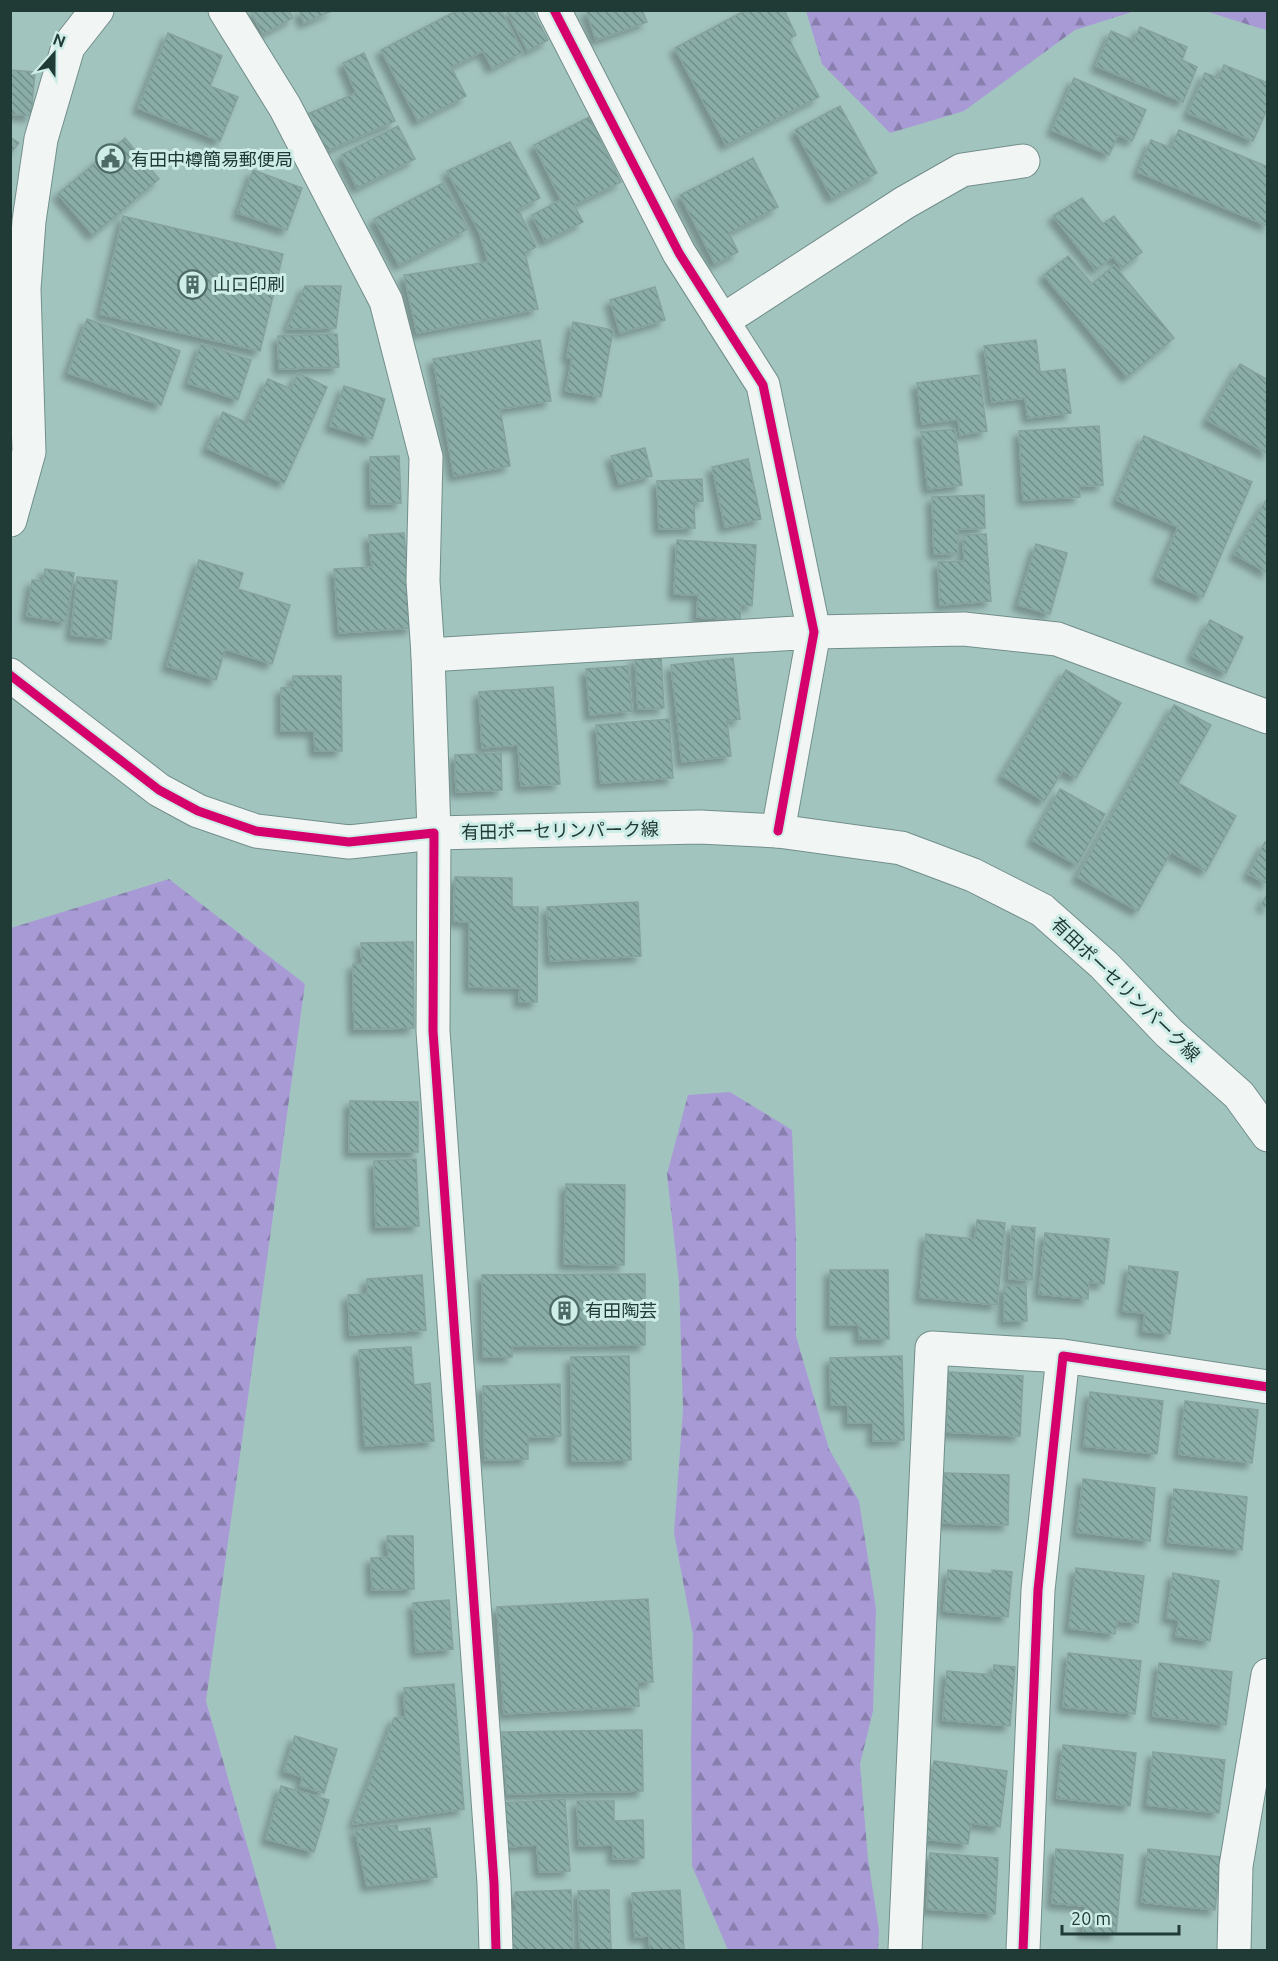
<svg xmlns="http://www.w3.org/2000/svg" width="1278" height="1961" font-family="Ubuntu,'Noto Sans JP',sans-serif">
<defs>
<pattern id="forest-firs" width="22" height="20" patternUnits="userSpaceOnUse" patternTransform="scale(1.5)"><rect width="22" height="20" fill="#a89bd5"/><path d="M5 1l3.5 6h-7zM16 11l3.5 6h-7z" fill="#887fae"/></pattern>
<pattern id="building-back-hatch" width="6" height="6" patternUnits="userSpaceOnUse" patternTransform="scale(1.5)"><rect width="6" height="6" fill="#8aada8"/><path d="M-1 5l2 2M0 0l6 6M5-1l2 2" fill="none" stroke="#708e8a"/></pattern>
<filter id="shadow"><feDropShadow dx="-5.5" dy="5.5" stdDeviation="3" flood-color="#0004"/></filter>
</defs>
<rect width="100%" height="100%" fill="#a2c4bf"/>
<path fill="url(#forest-firs)" d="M 806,11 L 806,10 L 1135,11 L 1075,30 L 964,111 L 890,133 L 822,64 Z
M 1205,11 L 1267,11 L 1267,30 L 1259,28 Z
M 169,879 L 305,984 L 206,1701 L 277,1950 L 11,1950 L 11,928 Z
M 730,1092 L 792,1130 L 796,1236 L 796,1336 L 829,1449 L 859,1501 L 876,1609 L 873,1711 L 860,1764 L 868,1859 L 879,1930 L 878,1950 L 728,1950 L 692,1866 L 691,1746 L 693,1635 L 674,1533 L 683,1409 L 679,1282 L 667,1174 L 688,1095 Z"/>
<path fill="url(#building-back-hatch)" stroke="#86a29e" stroke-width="1.5" filter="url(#shadow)" d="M 250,10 L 289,10 L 293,18 L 263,34 Z
M 299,10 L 334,10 L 304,23 Z
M 458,10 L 501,10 L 523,52 L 492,68 L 483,51 L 451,67 L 466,96 L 418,121 L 381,50 Z
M 506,10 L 532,10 L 548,40 L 528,51 Z
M 586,10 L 642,10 L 647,22 L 596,40 Z
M 746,10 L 784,10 L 796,35 L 789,39 L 819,97 L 726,145 L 675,48 Z
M 1140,27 L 1187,47 L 1182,60 L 1197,67 L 1183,102 L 1096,66 L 1111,31 L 1134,41 Z
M 168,33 L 222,56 L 210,86 L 238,97 L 220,141 L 138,108 Z
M 364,53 L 395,121 L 324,152 L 308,114 L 356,93 L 343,63 Z
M 1224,65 L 1268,83 L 1268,107 L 1253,141 L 1188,113 L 1205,73 L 1219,78 Z
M 10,70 L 35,72 L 31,116 L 10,114 Z
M 1074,78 L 1146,110 L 1132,141 L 1118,135 L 1109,155 L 1052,130 Z
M 840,106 L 877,173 L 832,198 L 795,130 Z
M 589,117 L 621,182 L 574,205 L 583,222 L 545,241 L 532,215 L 561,200 L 534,145 Z
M 398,126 L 415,159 L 357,188 L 341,155 Z
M 1179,130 L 1268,167 L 1268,226 L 1138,172 L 1151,140 L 1171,148 Z
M 10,137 L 19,143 L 10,154 Z
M 125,138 L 159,179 L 93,235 L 58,194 Z
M 510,142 L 540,198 L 518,209 L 536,247 L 525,253 L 538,309 L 417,333 L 404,275 L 488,262 L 480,234 L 447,171 Z
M 753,158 L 778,207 L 729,233 L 738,252 L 715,264 L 680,195 Z
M 253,170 L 302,188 L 287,230 L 238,213 Z
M 443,183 L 468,229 L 399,265 L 374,219 Z
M 1082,198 L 1103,224 L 1114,216 L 1142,252 L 1122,268 L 1113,256 L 1096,270 L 1053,216 Z
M 123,216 L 283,254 L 260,351 L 100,314 Z
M 1068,256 L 1092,284 L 1114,265 L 1174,338 L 1127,377 L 1044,275 Z
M 305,286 L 341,286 L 336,328 L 287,329 Z
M 655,287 L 665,320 L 620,333 L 610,300 Z
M 87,319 L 180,351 L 161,405 L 68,373 Z
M 573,322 L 613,330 L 601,397 L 566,391 L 572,359 L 567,357 Z
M 337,334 L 339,367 L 279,369 L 278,336 Z
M 540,340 L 551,401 L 500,409 L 510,466 L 454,476 L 433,359 Z
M 1036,340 L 1040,372 L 1065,369 L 1071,413 L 1028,418 L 1025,398 L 992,402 L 984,346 Z
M 201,344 L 251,360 L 238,400 L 188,383 Z
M 1240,364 L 1268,380 L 1268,454 L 1207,420 Z
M 298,373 L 327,387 L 284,483 L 207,448 L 223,412 L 247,423 L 268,379 L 291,389 Z
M 979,375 L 987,431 L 960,435 L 958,419 L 922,424 L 917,383 Z
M 344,386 L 385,399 L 372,439 L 330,426 Z
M 1099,426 L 1103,485 L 1079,486 L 1080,497 L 1023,500 L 1019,431 Z
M 955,429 L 962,485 L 928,489 L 921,432 Z
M 1144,436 L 1252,482 L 1203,597 L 1157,577 L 1178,527 L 1117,500 Z
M 645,448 L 652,476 L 619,484 L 611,456 Z
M 399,456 L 401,503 L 371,504 L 370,457 Z
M 748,459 L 761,519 L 725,527 L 712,467 Z
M 702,479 L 703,501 L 694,502 L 695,528 L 659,529 L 657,481 Z
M 984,495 L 985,528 L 958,529 L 958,553 L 934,554 L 932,497 Z
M 1268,497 L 1268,573 L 1234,554 Z
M 404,533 L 412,628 L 339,633 L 334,569 L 372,567 L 369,535 Z
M 986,534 L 991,601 L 940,605 L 938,562 L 964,561 L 963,535 Z
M 677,540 L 756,545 L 752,606 L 741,605 L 740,620 L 697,617 L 698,595 L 674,594 Z
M 1036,544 L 1067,553 L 1050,614 L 1018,605 Z
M 199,560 L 243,573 L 238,589 L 290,605 L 272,664 L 225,649 L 216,680 L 167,666 Z
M 45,569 L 74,573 L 66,622 L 27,616 L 32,580 L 43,581 Z
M 77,577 L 117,581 L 111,639 L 71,635 Z
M 1210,620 L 1243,637 L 1226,673 L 1192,656 Z
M 661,657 L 664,708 L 638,709 L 635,658 Z
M 733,658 L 740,719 L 727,721 L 731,756 L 682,762 L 671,665 Z
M 628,666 L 632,711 L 590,715 L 586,669 Z
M 1066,670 L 1121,703 L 1076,778 L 1063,770 L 1044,801 L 1002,776 Z
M 293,676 L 341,676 L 342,751 L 315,751 L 314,731 L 281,731 L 281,688 L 293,687 Z
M 553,687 L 560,784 L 521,786 L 518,745 L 482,748 L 479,692 Z
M 1174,705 L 1211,725 L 1178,783 L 1236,816 L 1206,871 L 1171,852 L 1138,911 L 1077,877 Z
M 669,719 L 673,778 L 601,783 L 596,725 Z
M 501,753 L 502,790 L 456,792 L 455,755 Z
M 1060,789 L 1105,814 L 1077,865 L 1032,840 Z
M 1265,842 L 1268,843 L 1268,884 L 1248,874 Z
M 455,877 L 512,878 L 512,907 L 538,907 L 537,1002 L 519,1002 L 520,988 L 469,987 L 469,922 L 454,921 Z
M 1268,893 L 1268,908 L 1261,905 Z
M 638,902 L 641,956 L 550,961 L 547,907 Z
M 413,942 L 414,1028 L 354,1029 L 353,964 L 362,964 L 361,943 Z
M 350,1101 L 418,1102 L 418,1152 L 349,1152 Z
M 416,1159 L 419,1226 L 376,1227 L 374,1161 Z
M 566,1184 L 625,1185 L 624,1265 L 564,1264 Z
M 977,1220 L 1005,1223 L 997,1305 L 920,1297 L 926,1234 L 975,1239 Z
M 1012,1226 L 1035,1228 L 1032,1280 L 1009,1279 Z
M 1045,1233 L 1109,1239 L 1104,1284 L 1089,1282 L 1088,1299 L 1039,1294 Z
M 1129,1266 L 1178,1272 L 1170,1334 L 1143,1331 L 1145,1313 L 1123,1311 Z
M 830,1270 L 888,1270 L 889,1339 L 859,1339 L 859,1325 L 830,1325 Z
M 645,1274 L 645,1345 L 512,1346 L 512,1357 L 483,1357 L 482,1275 Z
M 422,1275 L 426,1330 L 350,1335 L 348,1295 L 367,1294 L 367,1279 Z
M 1004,1286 L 1026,1286 L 1027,1321 L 1004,1321 Z
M 411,1347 L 414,1385 L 430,1383 L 434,1441 L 365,1446 L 359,1350 Z
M 629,1356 L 631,1460 L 572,1461 L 571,1357 Z
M 902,1356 L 904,1440 L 873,1441 L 873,1423 L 848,1423 L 848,1405 L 831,1405 L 830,1358 Z
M 949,1372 L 1023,1376 L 1020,1436 L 946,1432 Z
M 560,1384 L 561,1436 L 528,1437 L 528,1459 L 485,1460 L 483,1386 Z
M 1090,1392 L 1163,1401 L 1157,1454 L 1084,1446 Z
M 1185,1401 L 1258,1410 L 1252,1463 L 1179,1454 Z
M 944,1473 L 1009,1475 L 1008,1525 L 943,1523 Z
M 1083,1479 L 1155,1488 L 1150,1541 L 1077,1532 Z
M 1174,1489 L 1247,1497 L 1242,1550 L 1168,1542 Z
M 387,1536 L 413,1536 L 414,1589 L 372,1590 L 371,1558 L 388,1557 Z
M 1076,1568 L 1144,1576 L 1138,1623 L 1117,1621 L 1115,1634 L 1069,1628 Z
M 948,1570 L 993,1574 L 992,1570 L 1012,1572 L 1008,1617 L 944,1611 Z
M 1173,1573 L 1219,1581 L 1210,1641 L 1176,1636 L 1179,1620 L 1167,1618 Z
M 648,1599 L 653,1682 L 638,1682 L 639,1706 L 504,1714 L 497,1607 Z
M 449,1600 L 453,1649 L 416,1652 L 413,1603 Z
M 1068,1653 L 1141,1661 L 1135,1714 L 1063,1707 Z
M 1159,1663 L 1232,1672 L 1226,1725 L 1153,1716 Z
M 994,1665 L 1015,1667 L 1010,1726 L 943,1720 L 947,1671 L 993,1675 Z
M 454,1684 L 464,1809 L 353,1824 L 394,1718 L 405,1717 L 404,1688 Z
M 642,1730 L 643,1791 L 507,1794 L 502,1732 Z
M 295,1736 L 337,1749 L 324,1793 L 300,1786 L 303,1777 L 284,1771 Z
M 1063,1745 L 1136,1753 L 1130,1806 L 1057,1798 Z
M 1153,1752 L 1225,1760 L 1219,1813 L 1147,1805 Z
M 934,1761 L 1007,1771 L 1000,1827 L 971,1823 L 968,1844 L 924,1839 Z
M 281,1786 L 329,1800 L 314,1852 L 266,1839 Z
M 565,1799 L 570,1871 L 539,1872 L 537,1845 L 506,1847 L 503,1803 Z
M 577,1801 L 614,1801 L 614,1821 L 643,1820 L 644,1858 L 613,1859 L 613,1845 L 579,1846 Z
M 397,1825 L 398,1832 L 430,1828 L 437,1877 L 367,1886 L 355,1829 Z
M 1056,1849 L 1123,1855 L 1116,1934 L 1083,1932 L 1085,1906 L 1052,1903 Z
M 1148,1849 L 1221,1857 L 1215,1910 L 1142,1902 Z
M 930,1853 L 998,1858 L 995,1914 L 927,1909 Z
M 571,1890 L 573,1950 L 511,1950 L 510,1911 L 516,1911 L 515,1892 Z
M 609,1890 L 611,1950 L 580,1950 L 578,1891 Z
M 680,1890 L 684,1950 L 650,1950 L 649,1936 L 635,1937 L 632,1893 Z"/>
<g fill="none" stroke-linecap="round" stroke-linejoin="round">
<defs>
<path id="street" d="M 554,10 L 679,253 L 763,385 L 814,632 L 778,831
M 722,321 L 904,203 L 962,170 L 1023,161
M 10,520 L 29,452 L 24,289 L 29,221 L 41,139 L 68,47 L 97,10
M 428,655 L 814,632 L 964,629 L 1057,639 L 1268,717
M 434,833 L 433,1031 L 494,1883 L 496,1950
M 905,1950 L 932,1348 L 1063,1356
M 1023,1950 L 1038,1590 L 1063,1356 L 1268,1387
M 1234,1950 L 1236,1866 L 1268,1675"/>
<path id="secondary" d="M 225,10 L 285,107 L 386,301 L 426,457 L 423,581 L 428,655 L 434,833
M 10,675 L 159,790 L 198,811 L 256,831 L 349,842 L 434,833 L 700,827 L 778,831 L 901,848 L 973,875 L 1042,910 L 1104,965 L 1169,1033 L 1239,1095 L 1268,1135"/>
</defs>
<use href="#street" stroke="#728e8a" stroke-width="35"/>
<use href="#secondary" stroke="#728e8a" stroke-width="35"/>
<use href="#street" stroke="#f1f6f5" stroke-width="33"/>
<use href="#secondary" stroke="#f1f6f5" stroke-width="33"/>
<defs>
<path id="cycleway" d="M 554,10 L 679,253 L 763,385 L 814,632 L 778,831
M 10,675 L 159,790 L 198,811 L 256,831 L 349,842 L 434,833 L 433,1031 L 494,1883 L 496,1950
M 1023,1950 L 1038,1590 L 1063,1356 L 1268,1387"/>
</defs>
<use href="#cycleway" stroke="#ceede7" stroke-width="13"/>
<use href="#cycleway" stroke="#d6006c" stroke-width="9"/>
</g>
<defs>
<symbol id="civic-ring" viewBox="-11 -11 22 22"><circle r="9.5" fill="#ceede7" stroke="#4e6a66" stroke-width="1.5"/><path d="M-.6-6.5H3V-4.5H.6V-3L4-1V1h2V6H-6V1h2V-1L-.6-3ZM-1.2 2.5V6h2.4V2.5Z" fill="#4e6a66"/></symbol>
<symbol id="building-ring" viewBox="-11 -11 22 22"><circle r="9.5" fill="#ceede7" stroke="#4e6a66" stroke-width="1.5"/><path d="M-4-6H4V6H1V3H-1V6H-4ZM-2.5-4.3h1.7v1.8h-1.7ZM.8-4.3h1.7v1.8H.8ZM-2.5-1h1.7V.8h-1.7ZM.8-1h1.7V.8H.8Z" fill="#4e6a66"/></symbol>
</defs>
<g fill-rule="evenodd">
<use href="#civic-ring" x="94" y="142" width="33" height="33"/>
<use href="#building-ring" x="176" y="268" width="33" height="33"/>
<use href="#building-ring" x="548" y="1294" width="33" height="33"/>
</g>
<g text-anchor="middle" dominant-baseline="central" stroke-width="6" stroke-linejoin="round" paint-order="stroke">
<g font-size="18" fill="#203a36" stroke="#ceede7" text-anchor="start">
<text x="131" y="159">有田中樽簡易郵便局</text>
<text x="213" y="284">山口印刷</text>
<text x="585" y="1310">有田陶芸</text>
</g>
<g font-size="18" fill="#203a36" stroke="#ceede7">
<text transform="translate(560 830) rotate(-1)">有田ポーセリンパーク線</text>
<text transform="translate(1126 989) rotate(44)">有田ポーセリンパーク線</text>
</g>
</g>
<rect width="1278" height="1961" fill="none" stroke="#203a36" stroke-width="24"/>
<g transform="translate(54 54) rotate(21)" stroke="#ceede7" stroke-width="4.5" paint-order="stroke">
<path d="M0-4.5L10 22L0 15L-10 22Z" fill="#203a36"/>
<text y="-9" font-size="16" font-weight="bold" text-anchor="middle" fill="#203a36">N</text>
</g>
<path d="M1062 1925v9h117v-9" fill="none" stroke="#203a36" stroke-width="3"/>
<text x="1071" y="1925" font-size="18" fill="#203a36" stroke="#ceede7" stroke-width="4.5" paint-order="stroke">20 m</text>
</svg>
